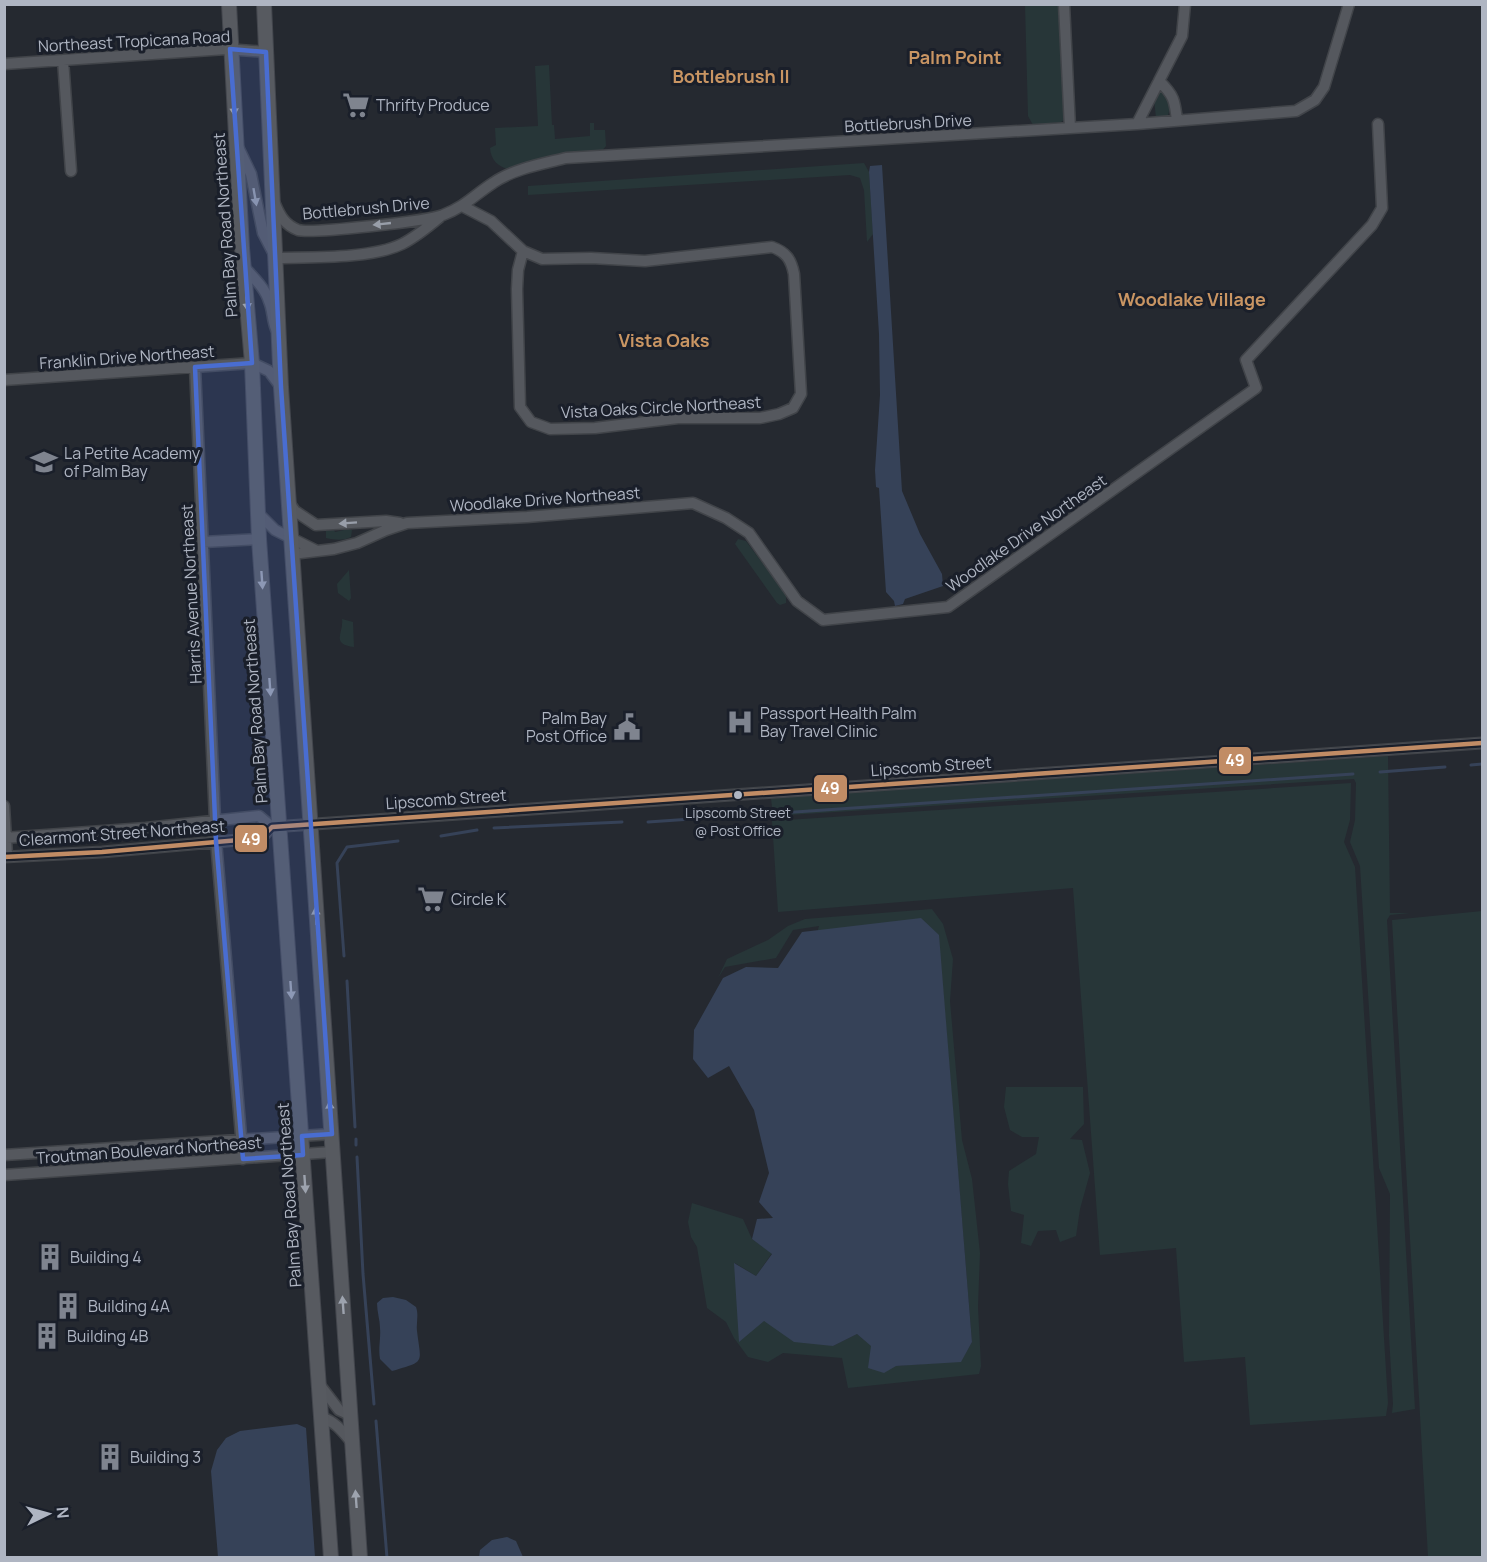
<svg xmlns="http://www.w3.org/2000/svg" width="1487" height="1562" font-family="Manrope,sans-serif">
<rect width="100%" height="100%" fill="#252930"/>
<path fill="#273638" d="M 1025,5 L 1058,5 L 1065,114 L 1064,120 L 1061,122 L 1033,125 L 1028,116 Z
M 549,65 L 552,125 L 554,125 L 555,139 L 590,136 L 590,123 L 594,123 L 594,130 L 605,130 L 606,146 L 600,153 L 510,170 C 498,166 491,161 490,148 L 496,145 L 495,128 L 538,126 L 535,66 Z
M 1163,90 C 1167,99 1172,108 1167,117 L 1156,118 L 1154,99 L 1157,93 Z
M 864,163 L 869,172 L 873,234 L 867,242 L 864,190 L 860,178 L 850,175 L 528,195 L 528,186 Z
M 348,529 L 352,530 L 351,537 C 343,541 335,540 326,538 L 326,531 L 334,530 L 335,532 Z
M 738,539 L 746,541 L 786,595 L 786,603 L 780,605 L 777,603 L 735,544 Z
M 349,570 L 351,598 L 349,601 L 338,593 L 337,584 Z
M 342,619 L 353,622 L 354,647 C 330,644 344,633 342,619 Z
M 1388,756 L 1390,913 L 1410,913 L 1390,915 L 1387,920 L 1415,1409 L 1392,1413 L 1393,1404 L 1389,1336 L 1390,1194 L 1379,1168 L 1360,866 L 1350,842 L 1355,820 L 1356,783 L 1354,779 L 773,816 L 771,798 Z
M 1351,783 L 1350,820 L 1344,842 L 1355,867 L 1388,1403 L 1386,1416 L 1250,1425 L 1245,1357 L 1184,1362 L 1176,1248 L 1100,1255 L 1073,888 L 778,912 L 772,821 Z
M 932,909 L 943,924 L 953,959 L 950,1001 L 962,1140 L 972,1179 L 980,1253 L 978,1307 L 981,1366 L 979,1374 L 848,1388 L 842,1358 L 783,1353 L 768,1362 L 748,1357 L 734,1338 L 726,1322 L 707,1308 L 697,1247 L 691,1237 L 688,1222 L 692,1203 L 743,1219 L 752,1239 L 772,1253 L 756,1276 L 735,1263 L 764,1321 L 833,1346 L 857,1334 L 896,1366 L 961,1361 L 972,1342 L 941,967 L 811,954 L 819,926 L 793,930 L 776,958 L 725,967 L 718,978 L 727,959 L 768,940 L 788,926 L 805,919 Z
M 1482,911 L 1482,1557 L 1428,1557 L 1392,920 Z
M 1006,1087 L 1083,1087 L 1084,1124 L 1070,1139 L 1082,1140 L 1090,1173 L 1080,1209 L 1076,1236 L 1060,1242 L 1056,1230 L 1038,1231 L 1031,1246 L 1021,1243 L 1024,1215 L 1011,1211 L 1008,1184 L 1009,1171 L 1036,1154 L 1039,1137 L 1022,1137 L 1010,1130 L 1004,1107 Z"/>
<path fill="#364258" d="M 882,165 L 902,491 L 920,534 L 942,574 L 943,586 L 905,599 L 903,604 L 895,606 L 894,601 L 886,592 L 879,488 L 876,487 L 875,470 L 880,395 L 879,334 L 869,172 L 870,166 Z
M 921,918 L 939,935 L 972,1342 L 961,1362 L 896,1366 L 884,1373 L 868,1368 L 871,1346 L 857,1334 L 833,1346 L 794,1342 L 764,1321 L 739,1342 L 734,1263 L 756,1276 L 772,1254 L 752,1239 L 757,1219 L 773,1218 L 759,1202 L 769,1173 L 754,1110 L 729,1066 L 708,1078 L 693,1059 L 694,1030 L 723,978 L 746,967 L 778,968 L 802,932 Z
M 393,1297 L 406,1300 L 416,1307 C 419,1315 416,1323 417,1331 C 421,1364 426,1361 392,1371 L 380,1359 C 378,1348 381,1339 380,1328 C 380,1320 377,1312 377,1303 L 383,1298 Z
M 297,1424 L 306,1428 L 315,1557 L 218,1557 L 211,1471 L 217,1450 L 226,1438 L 240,1431 Z
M 507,1537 L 516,1541 L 523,1557 L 479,1557 L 480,1550 L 492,1540 Z"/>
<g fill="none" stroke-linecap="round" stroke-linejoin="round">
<path stroke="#364258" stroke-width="3" d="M 1471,765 L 1482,764
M 1380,772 L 1445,767
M 648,822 L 1353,774
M 494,828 L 622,822
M 441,836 L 477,830
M 344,956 L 337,863 L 347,847 L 398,841
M 347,981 L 355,1127
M 356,1139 L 356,1145
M 357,1157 L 363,1274 L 374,1404
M 376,1421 L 387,1558"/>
<defs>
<path id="minor" d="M 1064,4 L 1070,128
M 63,60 L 71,171
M 4,64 L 226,49 L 266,52
M 1159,81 C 1174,95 1175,101 1177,121
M 1137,124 L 1182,36 L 1185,4
M 239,149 L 251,174 L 263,233 L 276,258 C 311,257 371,259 402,244 C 416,237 428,227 440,217
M 275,204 C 280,216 285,225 298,230 C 310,234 429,221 443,215 C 466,206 473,196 493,183 C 513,169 542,164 566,158 L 1137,124 L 1296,111 L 1315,100 L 1324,87 L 1349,4
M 464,207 L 491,221 L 523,251
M 772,247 C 786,252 791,259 794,274 L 801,394 L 793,408 L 779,414 L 760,418 L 678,418 L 595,428 L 550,429 L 531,422 L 520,407 L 517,289 L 518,270 L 523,251 L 542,259 L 591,258 L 645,261 Z
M 244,267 C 253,277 265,288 269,301 C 273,310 272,319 276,329
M 195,367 L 215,820
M 4,380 L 252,363 L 269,371 L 281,387
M 288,501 L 295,511 L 316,525 L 386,521 L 400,523
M 258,513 L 275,530 L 315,550
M 203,542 L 259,539
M 292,554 L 334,549 L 357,543 L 386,530 L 407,523 L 527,517 L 693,503 L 726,518 L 749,533 L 797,601 L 823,620 L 948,607 L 1256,388 L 1246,360 L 1372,225 L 1382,208 L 1378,124
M 4,806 L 7,856
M 4,838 L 146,828 L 259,816 L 272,827
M 216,841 L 243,1159
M 4,857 L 102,852 L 261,838 L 272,827 L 1482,743
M 4,1155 L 332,1134
M 4,1175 L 332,1152
M 319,1384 L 339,1410 L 350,1415
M 321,1417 C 336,1422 343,1432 353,1444"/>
<path id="major" d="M 229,4 L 242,248 L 252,363 L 259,539 L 331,1558
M 264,4 L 281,387 L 360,1558"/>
</defs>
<use href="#minor" stroke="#414449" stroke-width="13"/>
<use href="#major" stroke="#43464d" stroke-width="16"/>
<use href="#minor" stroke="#55585e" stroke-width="10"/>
<use href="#major" stroke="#575a60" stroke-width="14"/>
<defs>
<path id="bus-1" d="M 4,857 L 102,852 L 261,838 L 272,827 L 1482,743"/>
</defs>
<use href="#bus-1" stroke="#1a1f2a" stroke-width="9"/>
<use href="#bus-1" stroke="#c18c65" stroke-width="4.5"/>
</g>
<defs><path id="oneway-solid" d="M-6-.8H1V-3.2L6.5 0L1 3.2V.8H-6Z" transform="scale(1.5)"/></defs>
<g fill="#9da3ae">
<use href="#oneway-solid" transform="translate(234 107) rotate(87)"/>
<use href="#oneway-solid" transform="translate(247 302) rotate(85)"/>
<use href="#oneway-solid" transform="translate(262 580) rotate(86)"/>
<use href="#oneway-solid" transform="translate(270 687) rotate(86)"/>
<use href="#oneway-solid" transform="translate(316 916) rotate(-94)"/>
<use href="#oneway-solid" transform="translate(291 990) rotate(86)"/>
<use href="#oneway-solid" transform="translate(330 1110) rotate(-94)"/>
<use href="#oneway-solid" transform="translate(305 1184) rotate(86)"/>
<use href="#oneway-solid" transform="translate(343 1305) rotate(-94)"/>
<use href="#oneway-solid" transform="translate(356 1499) rotate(-94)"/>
</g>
<g fill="#989ea9">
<use href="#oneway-solid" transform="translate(255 197) rotate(80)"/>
<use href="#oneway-solid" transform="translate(382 224) rotate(174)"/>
<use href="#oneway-solid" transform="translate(348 523) rotate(176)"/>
</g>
<path fill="#496dd1" fill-opacity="0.2" stroke="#496dd1" stroke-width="4.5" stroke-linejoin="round" d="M 230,49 L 266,52 L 281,387 L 332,1134 L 302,1136 L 303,1155 L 243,1159 L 216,841 L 195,367 L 252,363 Z"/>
<defs>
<symbol id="supermarket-bare" viewBox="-9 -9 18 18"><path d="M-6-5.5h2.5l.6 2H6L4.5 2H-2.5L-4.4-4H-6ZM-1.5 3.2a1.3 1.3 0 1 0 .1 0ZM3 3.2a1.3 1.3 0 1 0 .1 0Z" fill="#7f848f" stroke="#1a1f2a" stroke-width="2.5" paint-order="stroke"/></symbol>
<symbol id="school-bare" viewBox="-9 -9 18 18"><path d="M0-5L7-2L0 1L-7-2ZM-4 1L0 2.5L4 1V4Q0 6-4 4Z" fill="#7f848f" stroke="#1a1f2a" stroke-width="2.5" paint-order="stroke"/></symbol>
<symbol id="hospital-bare" viewBox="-9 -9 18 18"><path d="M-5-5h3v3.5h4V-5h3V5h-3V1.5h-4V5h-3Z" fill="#7f848f" stroke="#1a1f2a" stroke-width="2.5" paint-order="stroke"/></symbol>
<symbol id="civic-bare" viewBox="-9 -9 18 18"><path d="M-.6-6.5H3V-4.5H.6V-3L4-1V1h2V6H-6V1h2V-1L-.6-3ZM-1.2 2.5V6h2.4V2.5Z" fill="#7f848f" stroke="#1a1f2a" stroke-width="2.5" paint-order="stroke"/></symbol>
<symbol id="building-bare" viewBox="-9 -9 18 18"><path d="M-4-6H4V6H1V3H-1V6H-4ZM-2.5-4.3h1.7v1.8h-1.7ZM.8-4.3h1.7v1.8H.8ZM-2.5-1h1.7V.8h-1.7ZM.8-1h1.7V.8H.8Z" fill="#7f848f" stroke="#1a1f2a" stroke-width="2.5" paint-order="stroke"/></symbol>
</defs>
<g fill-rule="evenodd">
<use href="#supermarket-bare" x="337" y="86" width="38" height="38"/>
<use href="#school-bare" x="25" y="443" width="38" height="38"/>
<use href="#hospital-bare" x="721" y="703" width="38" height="38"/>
<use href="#civic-bare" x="608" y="708" width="38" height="38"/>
<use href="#supermarket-bare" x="412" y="880" width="38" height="38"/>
<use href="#building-bare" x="31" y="1238" width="38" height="38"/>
<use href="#building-bare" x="49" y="1287" width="38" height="38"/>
<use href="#building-bare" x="28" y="1317" width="38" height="38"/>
<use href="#building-bare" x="91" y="1438" width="38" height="38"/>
</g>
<circle fill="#afb5c2" stroke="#1a1f2a" stroke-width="2" cx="738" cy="795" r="5"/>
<g text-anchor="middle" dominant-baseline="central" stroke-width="6" stroke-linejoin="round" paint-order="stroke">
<g font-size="14" fill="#afb5c2" stroke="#1a1f2a">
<text x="738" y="812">Lipscomb Street<tspan x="738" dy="18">@ Post Office</tspan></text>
</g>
<g font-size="16" fill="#afb5c2" stroke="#1a1f2a">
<text transform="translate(134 41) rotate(-3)">Northeast Tropicana Road</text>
<text transform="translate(908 123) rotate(-3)">Bottlebrush Drive</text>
<text transform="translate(366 208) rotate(-5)">Bottlebrush Drive</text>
<text transform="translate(225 225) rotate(-94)">Palm Bay Road Northeast</text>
<text transform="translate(127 357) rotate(-4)">Franklin Drive Northeast</text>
<text transform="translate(661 407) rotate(-3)">Vista Oaks Circle Northeast</text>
<text transform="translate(545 499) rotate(-4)">Woodlake Drive Northeast</text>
<text transform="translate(1026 533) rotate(-35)">Woodlake Drive Northeast</text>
<text transform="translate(191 594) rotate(-93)">Harris Avenue Northeast</text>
<text transform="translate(255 711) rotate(-94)">Palm Bay Road Northeast</text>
<text transform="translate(931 766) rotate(-4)">Lipscomb Street</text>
<text transform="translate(446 799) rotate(-4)">Lipscomb Street</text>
<text transform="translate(122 833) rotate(-4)">Clearmont Street Northeast</text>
<text transform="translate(149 1150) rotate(-4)">Troutman Boulevard Northeast</text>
<text transform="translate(289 1195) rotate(-94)">Palm Bay Road Northeast</text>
</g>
<g font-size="16" fill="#afb5c2" stroke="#1a1f2a" text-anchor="start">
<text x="376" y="105">Thrifty Produce</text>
<text x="64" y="453">La Petite Academy<tspan x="64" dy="18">of Palm Bay</tspan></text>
<text x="760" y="713">Passport Health Palm<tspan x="760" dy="18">Bay Travel Clinic</tspan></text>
<text x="607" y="718" text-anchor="end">Palm Bay<tspan x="607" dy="18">Post Office</tspan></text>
<text x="451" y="899">Circle K</text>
<text x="70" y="1257">Building 4</text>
<text x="88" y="1306">Building 4A</text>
<text x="67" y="1336">Building 4B</text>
<text x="130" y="1457">Building 3</text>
</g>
<g font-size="18" font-weight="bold" fill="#c99563" stroke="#1a1f2a">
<text x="955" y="57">Palm Point</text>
<text x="731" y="76">Bottlebrush II</text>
<text x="1192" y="299">Woodlake Village</text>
<text x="664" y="340">Vista Oaks</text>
</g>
</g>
<g stroke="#1a1f2a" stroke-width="2">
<rect x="1218" y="746" width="34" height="29" rx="6" fill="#c18c65"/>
<rect x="813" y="774" width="35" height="29" rx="6" fill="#c18c65"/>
<rect x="234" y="824" width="34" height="29" rx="6" fill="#c18c65"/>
</g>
<g font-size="16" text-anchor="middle" font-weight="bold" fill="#fff">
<text x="1235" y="766">49</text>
<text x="830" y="794">49</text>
<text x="251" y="845">49</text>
</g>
<rect width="1487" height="1562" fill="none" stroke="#afb5c2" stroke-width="12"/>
<g transform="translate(48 1514) rotate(85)" stroke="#1a1f2a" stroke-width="4.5" paint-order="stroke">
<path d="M0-4.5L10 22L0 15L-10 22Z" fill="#afb5c2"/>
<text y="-9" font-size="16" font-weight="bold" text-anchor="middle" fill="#afb5c2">N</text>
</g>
</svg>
